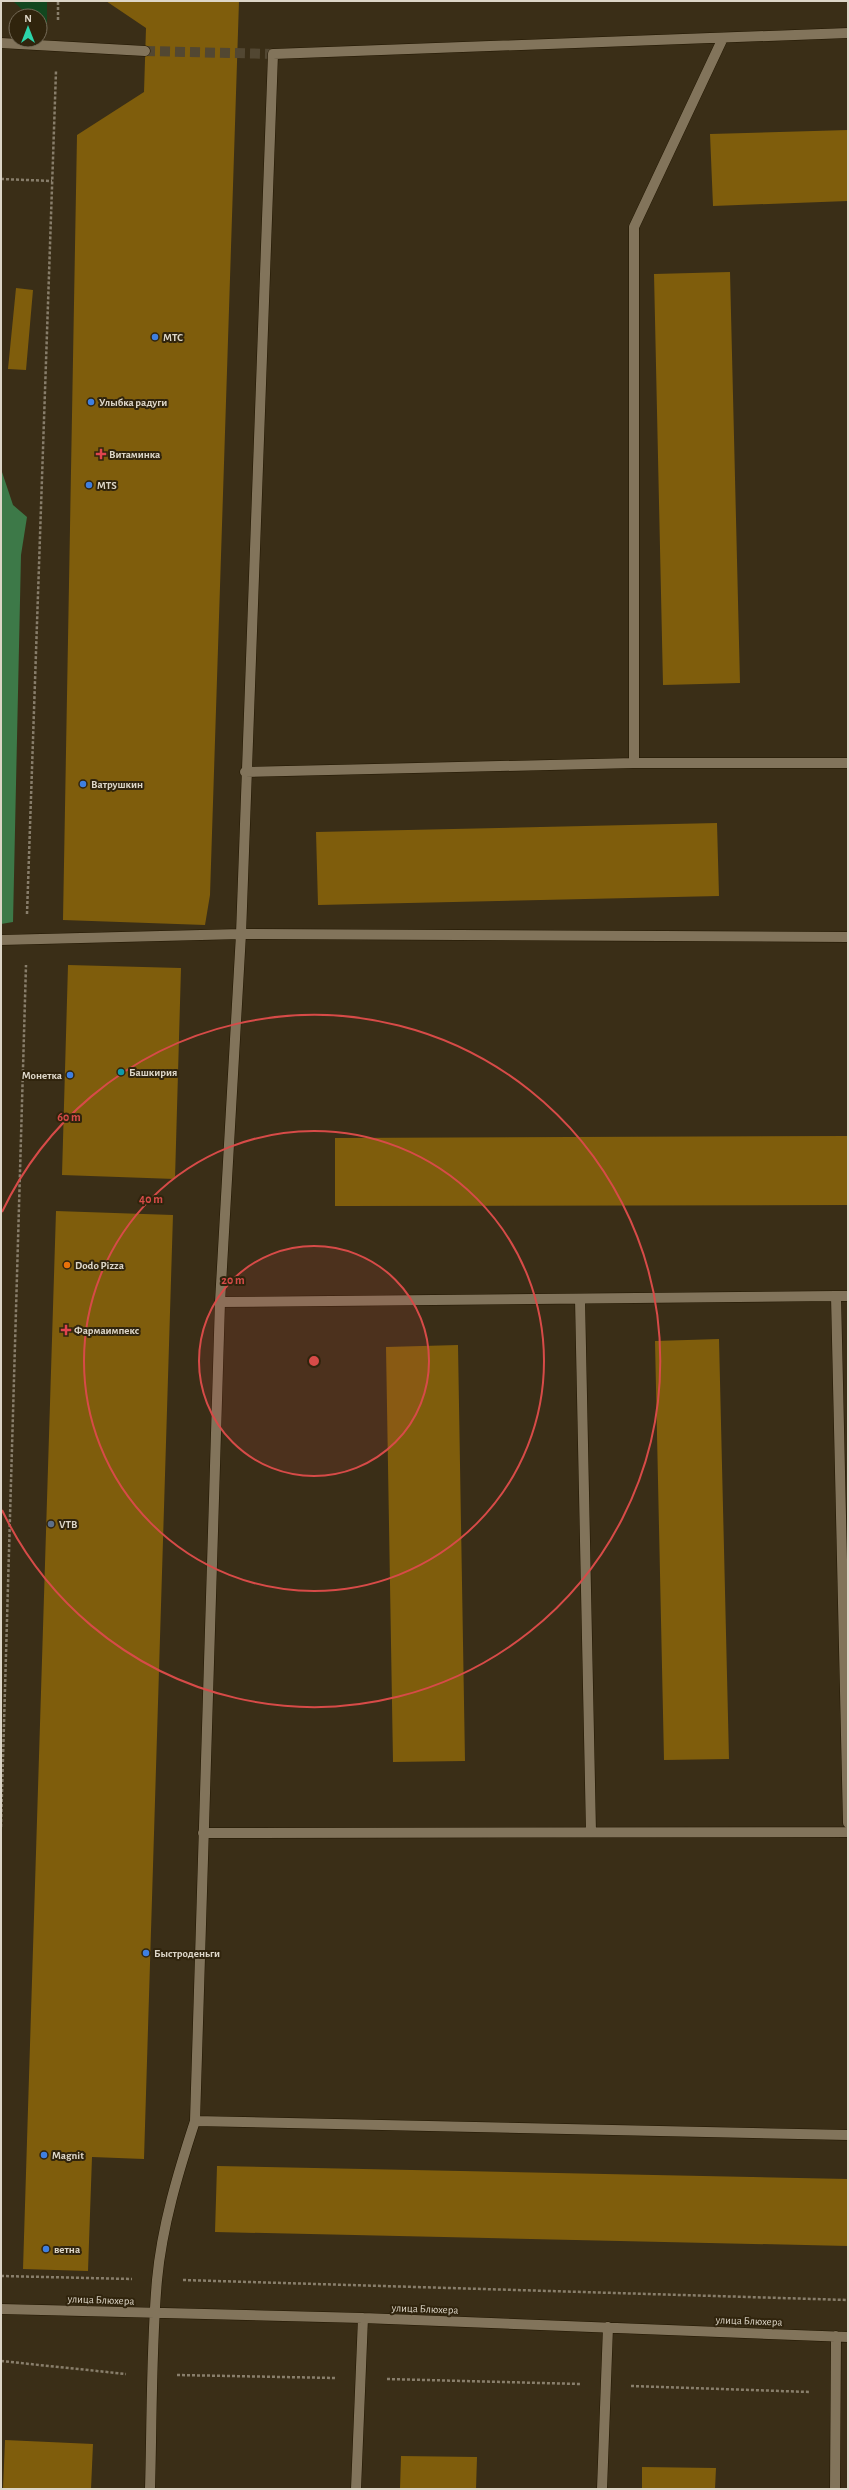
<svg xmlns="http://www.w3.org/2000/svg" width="849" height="2490" font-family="'Alegreya Sans',sans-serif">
<rect width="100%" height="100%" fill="#3a2e17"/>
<path fill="#12471f" d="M 13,1 L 47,1 L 47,25 L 40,22 L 40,16 L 29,16 Z"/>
<path fill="#3d7948" d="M 1,469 L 13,505 L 27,517 L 21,555 L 13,922 L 1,924 Z"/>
<path fill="#7f5d0c" d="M 106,1 L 239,1 L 210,895 L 205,925 L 63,920 L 77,135 L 144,92 L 146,28 Z
M 848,130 L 848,201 L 713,206 L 710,134 Z
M 730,272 L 740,683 L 663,685 L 654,274 Z
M 16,288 L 33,290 L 26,370 L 8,369 Z
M 717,823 L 719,896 L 318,905 L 316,832 Z
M 68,965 L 181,968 L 175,1179 L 62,1175 Z
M 848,1136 L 848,1205 L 335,1206 L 335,1138 Z
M 56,1211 L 173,1215 L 144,2159 L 92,2157 L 88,2271 L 23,2269 Z
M 719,1339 L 729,1759 L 664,1760 L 655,1341 Z
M 458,1345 L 465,1761 L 393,1762 L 386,1347 Z
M 217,2166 L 848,2179 L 848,2246 L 215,2232 Z
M 5,2440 L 93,2444 L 91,2489 L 3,2489 Z
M 401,2456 L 477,2457 L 476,2489 L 400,2489 Z
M 642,2467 L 716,2468 L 715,2489 L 642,2489 Z"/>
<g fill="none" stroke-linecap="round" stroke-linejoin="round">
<path stroke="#524732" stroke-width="10" stroke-dasharray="10 5" stroke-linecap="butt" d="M 145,51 L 273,54"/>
<defs>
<path id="minor" d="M 1,43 L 145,51
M 634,763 L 848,763
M 245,772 L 634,763 L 634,227 L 723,38
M 1,940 L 241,934 L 273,54 L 848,33
M 836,1296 L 848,1296
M 580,1299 L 591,1832
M 220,1302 L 836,1296 L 848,1823
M 203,1833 L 848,1832
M 195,2121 L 848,2135
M 1,2309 L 363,2318 L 848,2337
M 150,2489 C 152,2421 151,2348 157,2280 C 162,2226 178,2173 195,2121 L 220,1302 L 241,934 L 848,937
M 356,2489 L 363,2318
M 602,2489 L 608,2327
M 835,2489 L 836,2336"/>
</defs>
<use href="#minor" stroke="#211601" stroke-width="11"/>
<path stroke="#887e6b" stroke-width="2.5" stroke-dasharray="3 2" stroke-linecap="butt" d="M 58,20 L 58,1
M 1,179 L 52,181
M 27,914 L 56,71
M 1,1827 L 26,965
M 1,2276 L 132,2279
M 183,2280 L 848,2300
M 1,2361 L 126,2374
M 177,2375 L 336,2378
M 387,2379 L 580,2384
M 631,2386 L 810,2392"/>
<use href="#minor" stroke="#82745b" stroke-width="10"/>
</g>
<circle cx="314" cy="1361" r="115" fill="#d74b48" fill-opacity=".12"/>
<g fill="none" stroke="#d74b48" stroke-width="2">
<circle cx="314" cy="1361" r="115"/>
<circle cx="314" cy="1361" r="230"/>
<path d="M2 1212A346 346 0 1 1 2 1510"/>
</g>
<g fill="#3f7fe0" stroke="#30240d" stroke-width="1.5">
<circle cx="155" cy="337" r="4"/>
<circle cx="91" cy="402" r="4"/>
<circle cx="89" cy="485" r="4"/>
<circle cx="83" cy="784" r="4"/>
<circle cx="70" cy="1075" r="4"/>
<circle cx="146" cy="1953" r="4"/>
<circle cx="44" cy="2155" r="4"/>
<circle cx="46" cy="2249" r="4"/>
</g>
<g fill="#e0444e" stroke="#30240d" stroke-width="1.5">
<path d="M99 448h4v4h4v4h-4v4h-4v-4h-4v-4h4z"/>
<path d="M64 1324h4v4h4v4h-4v4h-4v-4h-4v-4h4z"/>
</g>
<circle fill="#0f9aa8" stroke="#30240d" stroke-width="1.5" cx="121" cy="1072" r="4"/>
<circle fill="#e8710a" stroke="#30240d" stroke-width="1.5" cx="67" cy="1265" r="4"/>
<circle fill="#5c6f8a" stroke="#30240d" stroke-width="1.5" cx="51" cy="1524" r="4"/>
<g text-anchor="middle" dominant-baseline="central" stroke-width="4" stroke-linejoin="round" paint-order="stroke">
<g font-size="11" font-weight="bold" fill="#ddd6c8" stroke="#30240d" text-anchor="start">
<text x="163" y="337">МТС</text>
<text x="99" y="402">Улыбка радуги</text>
<text x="109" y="454">Витаминка</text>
<text x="97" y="485">MTS</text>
<text x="91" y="784">Ватрушкин</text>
<text x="129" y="1072">Башкирия</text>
<text x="62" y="1075" text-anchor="end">Монетка</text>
<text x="75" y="1265">Dodo Pizza</text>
<text x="74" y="1330">Фармаимпекс</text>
<text x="59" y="1524">VTB</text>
<text x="154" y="1953">Быстроденьги</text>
<text x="52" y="2155">Magnit</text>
<text x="54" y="2249">ветна</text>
</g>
<g font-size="11" fill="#ddd6c8" stroke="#30240d">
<text transform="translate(101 2300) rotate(2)">улица Блюхера</text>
<text transform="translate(425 2309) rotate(2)">улица Блюхера</text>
<text transform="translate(749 2321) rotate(2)">улица Блюхера</text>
</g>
</g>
<circle cx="314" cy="1361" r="6" fill="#d74b48" stroke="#30240d" stroke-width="2"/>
<g font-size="12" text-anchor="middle" font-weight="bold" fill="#d74b48" stroke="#30240d" stroke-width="4" stroke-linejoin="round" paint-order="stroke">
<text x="69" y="1121">60 m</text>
<text x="151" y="1203">40 m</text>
<text x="233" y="1284">20 m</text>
</g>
<rect width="849" height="2490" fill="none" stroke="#ddd6c8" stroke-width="4"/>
<g transform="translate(28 28)"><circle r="19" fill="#30240d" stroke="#756b58"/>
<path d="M0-3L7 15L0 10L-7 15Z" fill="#2cd5ab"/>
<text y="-6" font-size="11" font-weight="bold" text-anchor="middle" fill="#ddd6c8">N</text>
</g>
</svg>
